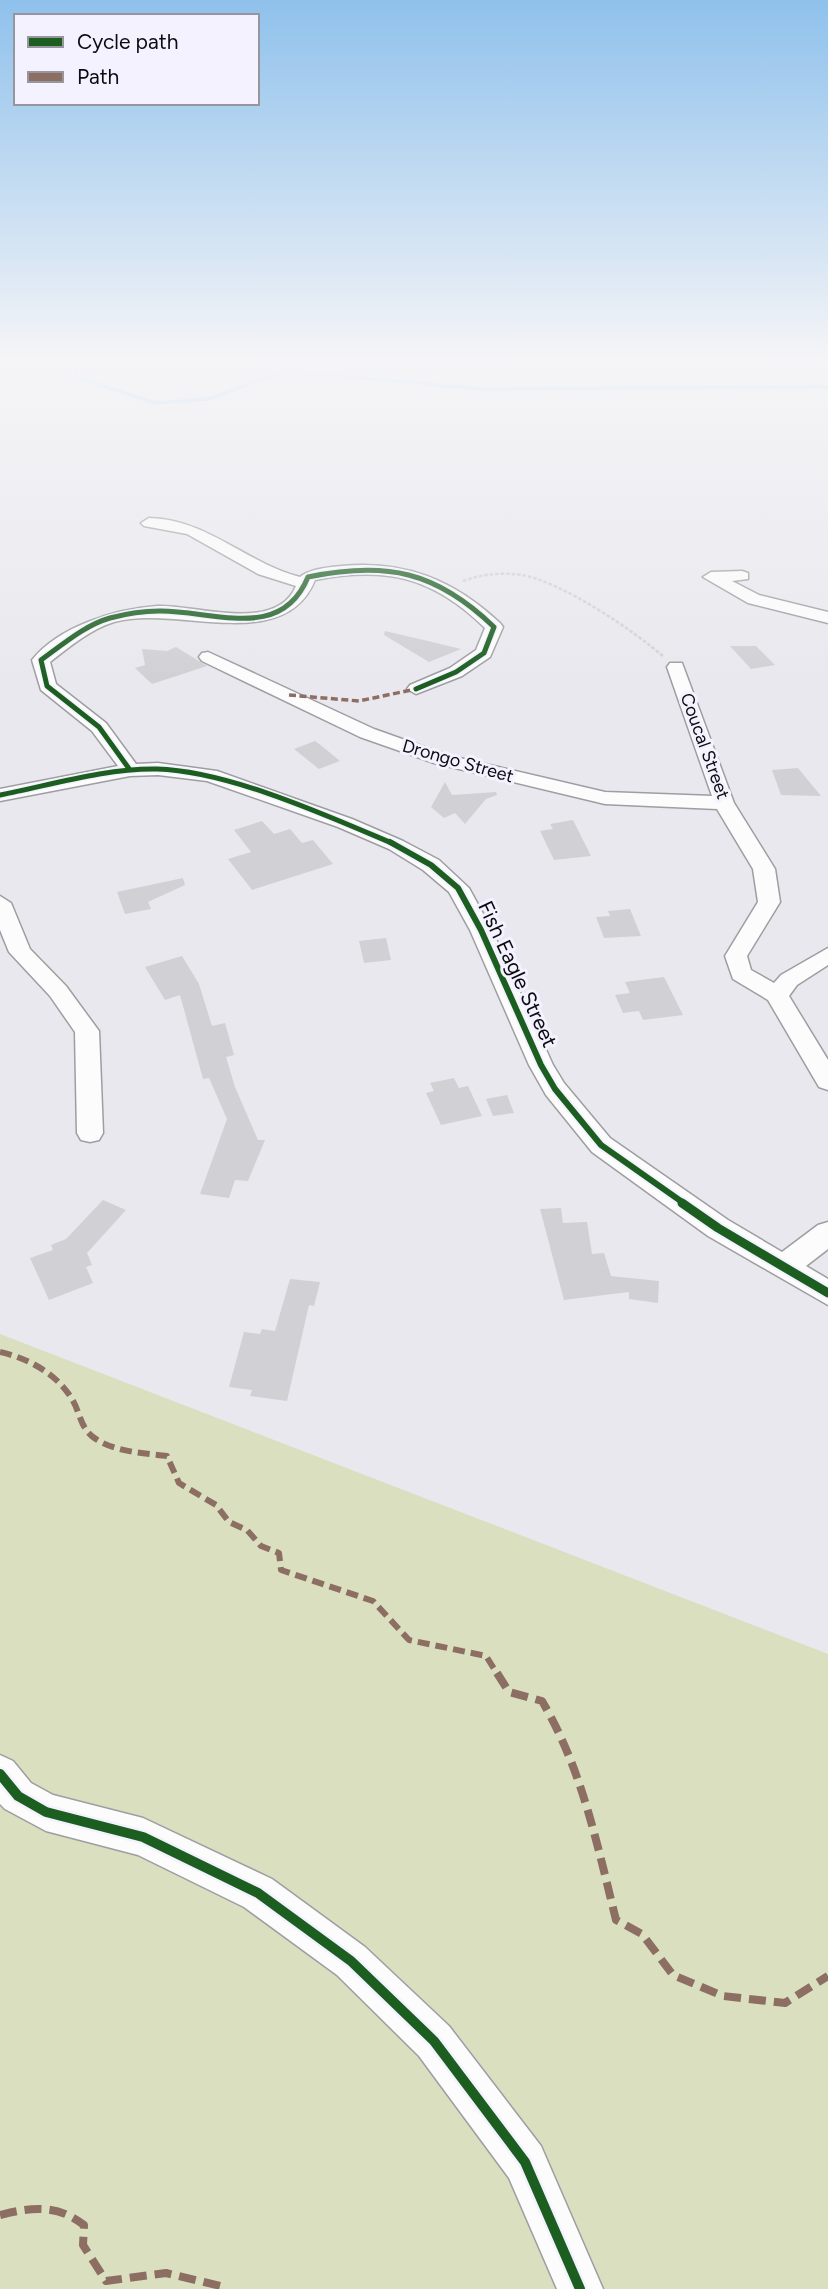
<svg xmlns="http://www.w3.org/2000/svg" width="828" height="2289" font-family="Figtree,sans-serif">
<rect width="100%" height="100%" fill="#e8e8ee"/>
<path fill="#dadfbf" d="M 0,1334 L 828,1654 L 828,2289 L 0,2289 Z"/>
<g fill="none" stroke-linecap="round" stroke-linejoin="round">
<path stroke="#abd4f2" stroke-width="3.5" d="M 69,357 L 79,378 L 155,403 L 209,399 L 283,371 L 482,389 L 828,387"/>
</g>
<path fill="#d0d0d5" d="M 385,631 L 428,641 L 461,649 L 429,662 L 384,635 Z
M 730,646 L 756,646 L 775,665 L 751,669 Z
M 176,647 L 207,666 L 152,684 L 135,668 L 145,665 L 142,649 L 167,651 Z
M 315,741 L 323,747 L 340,761 L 319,769 L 294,749 Z
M 798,768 L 821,796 L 781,795 L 772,770 Z
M 445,782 L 452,795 L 496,792 L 497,795 L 486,799 L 465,824 L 455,813 L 444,818 L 431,807 Z
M 573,820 L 591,856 L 554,860 L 540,831 L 553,829 L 550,824 Z
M 262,821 L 274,834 L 290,829 L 302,843 L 313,840 L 333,864 L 252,890 L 228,859 L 251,852 L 234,830 Z
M 183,878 L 185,885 L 148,902 L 151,909 L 125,914 L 117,892 Z
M 630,909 L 641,936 L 604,938 L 596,917 L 610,916 L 608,911 Z
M 386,938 L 391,960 L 364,963 L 359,941 Z
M 182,956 L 199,984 L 212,1026 L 225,1023 L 234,1055 L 226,1057 L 235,1087 L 258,1140 L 265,1140 L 248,1181 L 235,1180 L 229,1198 L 200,1194 L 227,1119 L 209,1078 L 203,1079 L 180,995 L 165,1000 L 145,967 Z
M 664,977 L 683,1015 L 643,1020 L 639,1011 L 623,1013 L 615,995 L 630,993 L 625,982 Z
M 454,1078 L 459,1088 L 468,1086 L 482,1116 L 441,1125 L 426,1093 L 434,1091 L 430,1083 Z
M 507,1095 L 514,1113 L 493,1116 L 486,1099 Z
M 103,1200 L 126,1210 L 87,1253 L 92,1265 L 86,1267 L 93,1283 L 49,1300 L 30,1258 L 53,1250 L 51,1245 L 66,1239 Z
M 561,1208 L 563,1223 L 587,1222 L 592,1254 L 604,1253 L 611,1276 L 659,1281 L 658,1303 L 629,1299 L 629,1292 L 564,1300 L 540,1209 Z
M 290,1279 L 320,1282 L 314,1306 L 309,1305 L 287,1401 L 250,1396 L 252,1390 L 229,1387 L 244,1332 L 260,1334 L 262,1329 L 275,1331 Z"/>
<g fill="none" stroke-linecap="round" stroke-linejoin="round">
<defs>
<path id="street" d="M 149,518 C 207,519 246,563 300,577 C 309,569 329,567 342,566 C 405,560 454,580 500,623 L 503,627 L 490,657 L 462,676 L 416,694 L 407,689 L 410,685 L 450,668 L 476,650 L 485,628 C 433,577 386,566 315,580 C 284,656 176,604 114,622 C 91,629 69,647 50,662 L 56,684 L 106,723 L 136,764 L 158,763 L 217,771 L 352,819 L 403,841 L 439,860 L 469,888 L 492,930 L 553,1065 L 564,1083 L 610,1138 L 728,1220 L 782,1252 L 818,1225 L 828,1222 L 828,1249 L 806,1266 L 828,1279 L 828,1305 L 708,1236 L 592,1152 L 546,1095 L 529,1065 L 470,930 L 449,892 L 423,870 L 389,849 L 338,827 L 207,781 L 158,775 L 130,776 L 0,801 L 0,789 L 118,766 L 92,731 L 41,690 L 32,660 C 59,626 116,609 157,606 C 195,604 276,634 296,586 L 258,574 L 187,534 L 144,526 L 141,523 Z
M 742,571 L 748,573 L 748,579 L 732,581 L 759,595 L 828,612 L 828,623 L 748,603 L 703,577 L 711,572 Z
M 208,652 L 374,729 L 447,755 L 605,792 L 712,796 L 667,667 L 670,663 L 682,663 L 734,803 L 775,869 L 780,902 L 747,956 L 751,970 L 774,983 L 781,975 L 828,948 L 828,965 L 797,985 L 789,996 L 828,1060 L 828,1090 L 819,1087 L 768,1000 L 733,979 L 725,956 L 758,902 L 753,869 L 717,809 L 605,804 L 434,763 L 360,737 L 202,661 L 199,657 L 202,653 Z
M 0,896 L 11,903 L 30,949 L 66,986 L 99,1031 L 103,1133 L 99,1140 L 90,1142 L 81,1140 L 77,1133 L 75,1032 L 50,996 L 9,952 L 0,930 Z
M 0,1755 L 13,1761 L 31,1783 L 53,1795 L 143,1818 L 272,1879 L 365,1947 L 449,2026 L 541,2146 L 603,2289 L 557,2289 L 509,2178 L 419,2056 L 337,1975 L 244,1907 L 138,1855 L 46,1831 L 5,1809 L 0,1804 Z"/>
<path id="secondary" d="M 0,357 L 17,357 L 0,366 Z"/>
</defs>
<use href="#street" stroke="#9e9ea2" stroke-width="3"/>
<use href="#secondary" stroke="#9e9ea2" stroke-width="3"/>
<path stroke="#d2d2d4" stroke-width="2.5" stroke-dasharray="3.5 2" stroke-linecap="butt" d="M 463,581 C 482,574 502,572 522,575 C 562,582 633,630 664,657"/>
<use href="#street" fill="#fcfcfc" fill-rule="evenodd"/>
<use href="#secondary" fill="#fcfcfc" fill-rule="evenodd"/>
<path stroke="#8d6e63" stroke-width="3.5" stroke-dasharray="7 3.5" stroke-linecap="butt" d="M 289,695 L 359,701 L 416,689"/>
<path stroke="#8d6e63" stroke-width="6" stroke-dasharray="12 6" stroke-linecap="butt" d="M 0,1352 C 28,1358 57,1374 72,1399 C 80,1412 80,1427 93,1437 C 113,1452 143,1453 167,1456 L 179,1483 L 216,1505 L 229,1522 L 247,1530 L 261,1546 L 279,1553 L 281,1570 L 373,1601 L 409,1640 L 486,1656 L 498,1675"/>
<path stroke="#8d6e63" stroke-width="8" stroke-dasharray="17 8" stroke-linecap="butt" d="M 497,1673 L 509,1692 L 542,1701 C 582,1769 597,1844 616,1920 L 642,1934 L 673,1975 L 723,1996 L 785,2003 L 828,1976
M 0,2215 C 32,2207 57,2204 84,2225 L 83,2245 L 106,2281 L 166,2273 L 225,2287"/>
<defs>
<path id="cycleway-far3" d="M 130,770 L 99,727 L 47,686 L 41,660 C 62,645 85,625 110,618 C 125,614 144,611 159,611 C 212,610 281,643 308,577 C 386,561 436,571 494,627 L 484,653 L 456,672 L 416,689
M 0,795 C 51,785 106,768 157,769 C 229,771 328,816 394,844"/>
<path id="cycleway-far2" d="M 390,842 L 431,865 L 458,888 L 481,930 L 541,1065 L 555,1089 L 601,1145 L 685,1204"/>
<path id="cycleway-far1" d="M 682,1203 L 718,1228 L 828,1293"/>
<path id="cycleway" d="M 0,1774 L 18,1796 L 46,1812 L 143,1837 L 258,1893 L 351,1961 L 434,2041 L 525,2162 L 580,2289"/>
</defs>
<use href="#cycleway-far3" stroke="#f3f2fe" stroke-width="8"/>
<use href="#cycleway-far2" stroke="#f3f2fe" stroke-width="10"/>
<use href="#cycleway-far1" stroke="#f3f2fe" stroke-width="13"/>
<use href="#cycleway" stroke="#f3f2fe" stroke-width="15"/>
<use href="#cycleway-far3" stroke="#1b5e20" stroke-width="5"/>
<use href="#cycleway-far2" stroke="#1b5e20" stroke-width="6"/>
<use href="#cycleway-far1" stroke="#1b5e20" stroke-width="9"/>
<use href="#cycleway" stroke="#1b5e20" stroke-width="10"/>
</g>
<linearGradient id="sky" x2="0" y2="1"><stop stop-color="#8fc1ec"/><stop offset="0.53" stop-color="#f5f5f7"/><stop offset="1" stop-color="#f5f5f7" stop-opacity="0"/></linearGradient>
<rect width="828" height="678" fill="url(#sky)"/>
<g text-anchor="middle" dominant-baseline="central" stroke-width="6" stroke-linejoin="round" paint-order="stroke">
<g font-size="18" fill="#0c0b0f" stroke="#f3f2fe">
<text transform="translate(705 746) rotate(70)">Coucal Street</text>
<text transform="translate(458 761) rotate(16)">Drongo Street</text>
</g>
<g font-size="21" fill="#0c0b0f" stroke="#f3f2fe">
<text transform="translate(518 974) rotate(65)">Fish Eagle Street</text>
</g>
</g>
<rect x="14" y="14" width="245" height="91" fill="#f3f2fe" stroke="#97969e" stroke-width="2"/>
<rect x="28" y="37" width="35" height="10" fill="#1b5e20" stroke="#97969e" stroke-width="2"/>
<text x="77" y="49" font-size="21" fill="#0c0b0f">Cycle path</text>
<rect x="28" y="72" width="35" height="10" fill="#8d6e63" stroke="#97969e" stroke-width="2"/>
<text x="77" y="84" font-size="21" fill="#0c0b0f">Path</text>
</svg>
